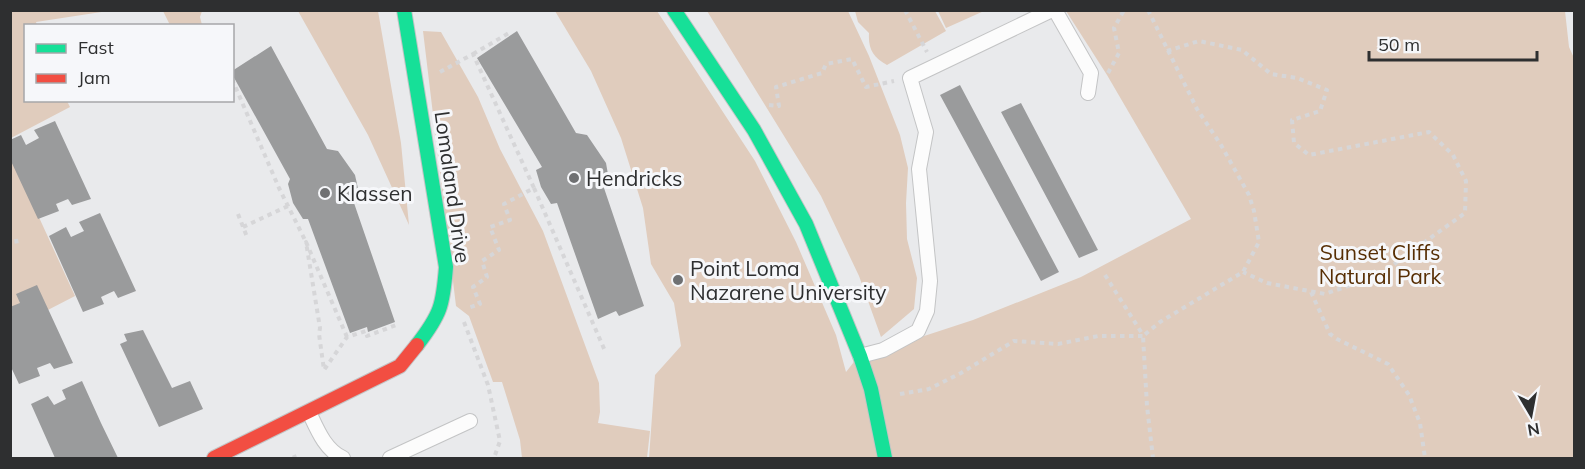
<svg xmlns="http://www.w3.org/2000/svg" width="1585" height="469" font-family="Mulish,sans-serif">
<rect width="100%" height="100%" fill="#e9eaec"/>
<path fill="#e0ccbd" d="M 11,10 L 108,11 L 36,22 L 37,25 L 26,26 L 26,100 L 67,101 L 70,107 L 11,138 Z
M 163,11 L 202,11 L 200,17 L 202,25 L 170,25 Z
M 298,11 L 378,11 L 401,143 L 409,225 L 368,135 Z
M 555,11 L 657,11 L 755,161 L 796,242 L 836,335 L 846,372 L 857,358 L 973,320 L 1081,277 L 1191,219 L 1107,75 L 1066,11 L 1565,11 L 1569,47 L 1574,58 L 1574,458 L 649,458 L 655,375 L 681,346 L 674,303 L 651,264 L 643,208 L 621,138 L 591,71 Z
M 707,11 L 848,11 L 869,56 L 900,135 L 908,168 L 906,203 L 907,239 L 917,278 L 914,309 L 881,337 L 859,276 L 821,196 Z
M 855,11 L 935,11 L 946,31 L 887,65 C 873,57 868,49 869,33 L 858,22 Z
M 938,11 L 984,11 L 946,28 Z
M 423,31 L 441,32 L 478,97 L 500,149 L 543,231 L 599,383 L 600,412 L 598,423 L 650,431 L 647,458 L 522,458 L 520,440 L 502,382 L 493,382 L 469,316 L 456,306 Z
M 10,154 L 75,296 L 11,329 L 10,329 Z"/>
<path fill="#9a9b9c" d="M 517,31 L 576,133 L 587,135 L 606,163 L 610,186 L 604,188 L 644,306 L 619,316 L 616,311 L 598,319 L 557,203 L 551,204 L 541,187 L 536,170 L 542,167 L 477,58 Z
M 271,46 L 327,149 L 338,151 L 355,175 L 361,202 L 354,203 L 395,322 L 368,332 L 367,327 L 350,333 L 308,219 L 303,219 L 293,203 L 288,184 L 290,179 L 232,74 L 232,71 Z
M 960,85 L 1059,272 L 1041,281 L 940,95 Z
M 1021,103 L 1098,250 L 1079,258 L 1001,112 Z
M 55,121 L 91,199 L 72,205 L 68,199 L 56,204 L 59,211 L 38,219 L 10,159 L 10,140 L 21,135 L 26,145 L 39,138 L 34,130 Z
M 100,213 L 136,291 L 118,298 L 114,291 L 101,297 L 104,304 L 83,312 L 49,236 L 66,227 L 71,237 L 84,231 L 79,222 Z
M 37,285 L 73,363 L 54,369 L 50,363 L 37,368 L 40,376 L 19,384 L 10,365 L 10,307 L 20,303 L 16,294 Z
M 143,330 L 172,388 L 190,381 L 203,409 L 159,427 L 120,344 L 127,341 L 124,334 Z
M 82,381 L 101,423 L 118,458 L 55,458 L 31,404 L 48,396 L 54,405 L 66,399 L 62,390 Z"/>
<g fill="none" stroke-linecap="round" stroke-linejoin="round">
<defs>
<path id="lane" d="M 1055,10 L 1091,73 L 1088,93
M 860,356 L 883,350 L 918,331 L 927,311 L 930,281 L 919,169 L 926,132 L 910,78 L 1052,10
M 309,412 C 317,429 325,450 343,458
M 390,458 L 470,421"/>
<path id="fast" d="M 404,10 L 446,267 C 443,305 441,314 417,345
M 674,10 L 754,130 L 806,224 L 860,356 L 871,389 L 885,458"/>
<path id="jam" d="M 214,458 L 400,366 L 417,345"/>
</defs>
<use href="#lane" stroke="#c3c4c5" stroke-width="16"/>
<use href="#fast" stroke="#c3c4c5" stroke-width="16"/>
<use href="#jam" stroke="#c3c4c5" stroke-width="16"/>
<path stroke="#d6d6d8" stroke-width="4" stroke-dasharray="4.5 4.5" stroke-linecap="butt" d="M 905,10 L 927,52
M 1148,10 L 1197,109 L 1221,145 L 1249,195 L 1254,211 L 1259,242 L 1243,272 L 1160,322 L 1143,336 L 1147,406 L 1153,458
M 1167,51 L 1199,41 L 1242,50 L 1271,74 L 1297,78 L 1327,90 L 1320,111 L 1292,120 L 1294,143 L 1309,155 L 1429,132 L 1453,155 L 1466,181 L 1465,213 L 1379,275 L 1325,294 L 1267,283 L 1243,272
M 473,54 L 509,33
M 440,72 L 473,54 L 534,188 L 504,204 L 510,220 L 490,227 L 499,250 L 482,261 L 487,277 L 473,287 L 480,304 L 468,308
M 1108,73 L 1119,53 L 1114,28 L 1124,10
M 232,79 L 279,188 L 306,242
M 769,105 L 779,106 L 776,87 L 822,73 L 826,64 L 852,59 L 866,87 L 894,81
M 534,188 L 605,351
M 238,214 L 247,237
M 243,227 L 288,206
M 16,239 L 17,245
M 1105,275 L 1143,335
M 1311,292 L 1330,334 L 1337,339 L 1388,364 L 1409,395 L 1420,423 L 1425,458
M 464,322 L 488,385 L 500,441 L 494,458
M 347,337 L 306,242 L 320,328 L 319,334 L 324,370 L 347,337 L 366,331 L 367,336 L 399,324
M 900,394 L 929,389 L 961,373 L 1014,341 L 1058,344 L 1098,336 L 1143,336
M 294,455 L 295,458"/>
<use href="#lane" stroke="#fcfcfc" stroke-width="14"/>
<use href="#fast" stroke="#16e098" stroke-width="14"/>
<use href="#jam" stroke="#f24e42" stroke-width="14"/>
</g>
<g fill="#6f7072" stroke="#f6f7fa" stroke-width="2">
<circle cx="574" cy="178" r="6"/>
<circle cx="325" cy="193" r="6"/>
<circle cx="678" cy="280" r="6"/>
</g>
<g text-anchor="middle" dominant-baseline="central" stroke-width="6" stroke-linejoin="round" paint-order="stroke">
<g font-size="21" fill="#2e2f30" stroke="#f6f7fa" text-anchor="start">
<text x="586" y="178">Hendricks</text>
<text x="337" y="193">Klassen</text>
<text x="690" y="268">Point Loma<tspan x="690" dy="24">Nazarene University</tspan></text>
</g>
<g font-size="21" fill="#2e2f30" stroke="#f6f7fa">
<text transform="translate(453 187) rotate(82)">Lomaland Drive</text>
</g>
<g font-size="21" fill="#572e04" stroke="#f6f7fa">
<text x="1380" y="252">Sunset Cliffs<tspan x="1380" dy="24">Natural Park</tspan></text>
</g>
</g>
<rect width="1585" height="469" fill="none" stroke="#2e2f30" stroke-width="24"/>
<rect x="24" y="24" width="210" height="78" fill="#f6f7fa" stroke="#a6a7a9" stroke-width="1.5"/>
<rect x="36" y="44" width="30" height="9" fill="#16e098" stroke="#a6a7a9" stroke-width="1.5"/>
<text x="78" y="54" font-size="18" fill="#2e2f30">Fast</text>
<rect x="36" y="74" width="30" height="9" fill="#f24e42" stroke="#a6a7a9" stroke-width="1.5"/>
<text x="78" y="84" font-size="18" fill="#2e2f30">Jam</text>
<g transform="translate(1531 415) rotate(170)" stroke="#f6f7fa" stroke-width="4.5" paint-order="stroke">
<path d="M0-4.5L10 22L0 15L-10 22Z" fill="#2e2f30"/>
<text y="-9" font-size="16" font-weight="bold" text-anchor="middle" fill="#2e2f30">N</text>
</g>
<path d="M1369 51v9h168v-9" fill="none" stroke="#2e2f30" stroke-width="3"/>
<text x="1378" y="51" font-size="18" fill="#2e2f30" stroke="#f6f7fa" stroke-width="4.5" paint-order="stroke">50 m</text>
</svg>
